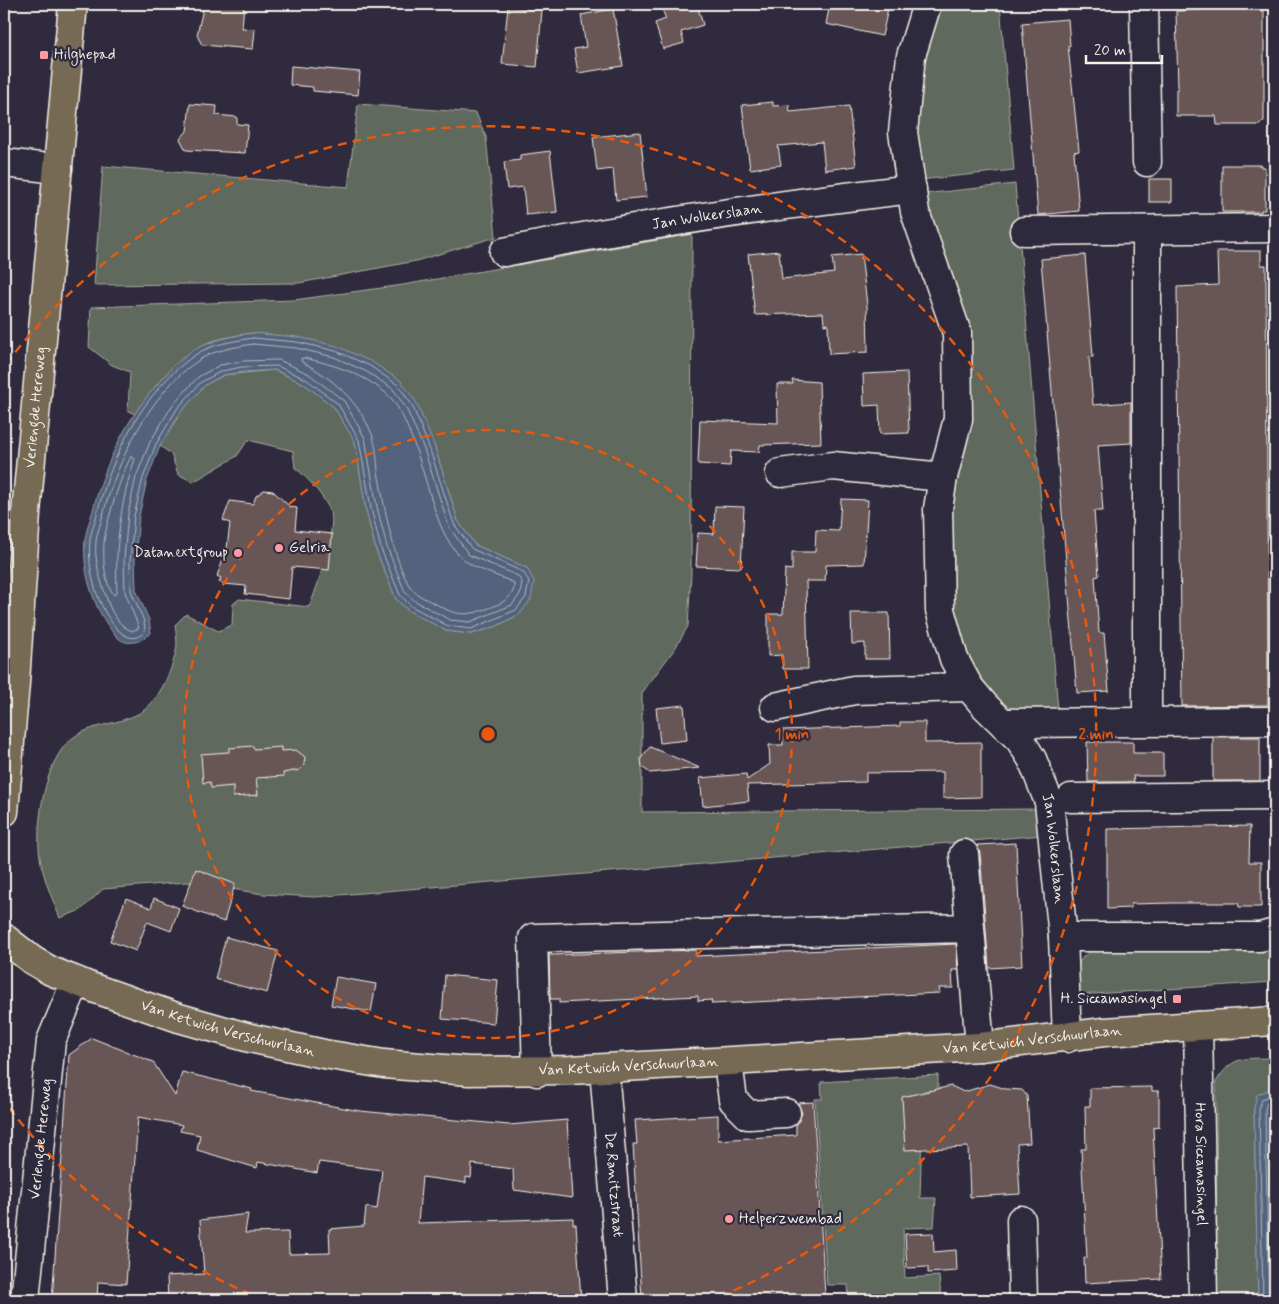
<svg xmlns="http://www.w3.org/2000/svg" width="1279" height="1304" font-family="Mynerve,sans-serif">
<rect width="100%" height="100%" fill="#2f2a3d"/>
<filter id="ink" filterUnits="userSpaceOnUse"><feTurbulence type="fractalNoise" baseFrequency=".02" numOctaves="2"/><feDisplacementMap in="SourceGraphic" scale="10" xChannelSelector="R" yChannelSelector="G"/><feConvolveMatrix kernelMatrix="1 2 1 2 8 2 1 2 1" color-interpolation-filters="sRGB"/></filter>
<g filter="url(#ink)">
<path fill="#61695d" stroke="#aaada2" d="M 938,4 L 1000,4 L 1014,170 L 919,180 L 914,127 L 922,61 Z
M 358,104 L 476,113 L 486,137 L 496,237 L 416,261 L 299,283 L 94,285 L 103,166 L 348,187 Z
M 1015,184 L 1058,710 L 1024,713 L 1004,709 L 975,678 L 951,608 L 949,503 L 966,437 L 923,194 Z
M 692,234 L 691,573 L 688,626 L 676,647 L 642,693 L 642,812 L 1040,809 L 1043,835 L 315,897 L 263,894 L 187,882 L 103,889 L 81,910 L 60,918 C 51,896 41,873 39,849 C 37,816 46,753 77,735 C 96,724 118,724 138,714 C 157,705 172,671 176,651 C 178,643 176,633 175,625 L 186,614 L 218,631 L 232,625 L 233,604 L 239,599 L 309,607 C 317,590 336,529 331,513 C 326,499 307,476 295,468 L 293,451 L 248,440 L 237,456 L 193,482 L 178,474 L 171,454 L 160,446 L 181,412 L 205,385 L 224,375 L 274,370 L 303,383 L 334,407 L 355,441 L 366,510 L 376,550 L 396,599 L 409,611 L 447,631 L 471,634 L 497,626 L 520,614 L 527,568 L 475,545 L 458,521 L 434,445 L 252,333 C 233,336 210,339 193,350 C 169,366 151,391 135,414 L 128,411 L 130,372 L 112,365 L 89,347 L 91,307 L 294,300 L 403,285 Z
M 1273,943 L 1274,982 L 1078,995 C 1078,972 1072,959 1096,949 Z
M 1275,1058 L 1275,1089 L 1270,1089 L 1254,1108 L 1258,1300 L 1217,1300 L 1216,1082 C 1233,1054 1245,1059 1275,1058 Z
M 938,1075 L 938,1090 L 923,1091 L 920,1198 L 936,1198 L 934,1227 L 903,1228 L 905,1278 L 939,1276 L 941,1297 L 849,1300 L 848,1285 L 827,1285 L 815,1099 L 822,1099 L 821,1082 Z"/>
<path fill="#52647d" stroke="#939ca8" d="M 252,333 L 298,337 L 337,346 L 372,362 L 401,381 L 416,402 L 434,445 L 458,521 L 475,545 L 527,568 L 534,581 L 531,599 L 520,614 L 497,626 L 471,634 L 447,631 L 409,611 L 396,599 L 376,550 L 366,510 L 355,442 L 334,407 L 303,383 L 275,370 L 243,372 L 223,375 L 205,385 L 181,412 L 160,446 L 147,480 L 139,516 L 135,560 L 136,590 L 149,620 L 151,633 C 141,642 126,648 115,635 C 94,610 82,573 85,540 C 86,530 90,520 93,510 C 107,455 134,403 177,365 C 182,360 188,353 194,350 C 212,340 233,336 252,333 Z
M 1270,1089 L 1275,1089 L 1275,1300 L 1258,1300 L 1254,1108 L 1257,1095 Z"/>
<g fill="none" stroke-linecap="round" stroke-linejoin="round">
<path stroke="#b3b9bd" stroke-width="1" d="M 253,338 L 297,342 L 336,351 L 370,366 L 398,385 L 412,405 L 429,447 L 454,524 L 472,549 L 523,572 L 529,581 L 526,597 L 516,610 L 471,629 L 448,626 L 411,606 L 400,595 L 381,549 L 371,508 L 359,440 L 338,404 L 306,379 L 277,366 L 242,367 L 222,371 L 201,382 L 177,409 L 156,444 L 143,478 L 134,516 L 130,561 L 131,591 L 144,621 L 145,631 C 134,645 120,634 112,623 C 96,601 87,568 90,540 C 91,531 95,522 97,514 C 112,455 143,391 195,355 C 211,344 234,341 253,338 Z
M 253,344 L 296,348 L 334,357 L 367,372 L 393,389 L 406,408 L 424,449 L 449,527 L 469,555 L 518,576 L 522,582 L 520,594 L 512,605 L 470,622 L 450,620 L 415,601 L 405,592 L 387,547 L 377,507 L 365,438 L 344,401 L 309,374 L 279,360 L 242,361 L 220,365 L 198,377 L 172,406 L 150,442 L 136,477 L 128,514 L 124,559 L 125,592 L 139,628 L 132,631 C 118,626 110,610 106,596 C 100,579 94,560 96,541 C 97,532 101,523 103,515 C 117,461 150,392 199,360 C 214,350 235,347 253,344 Z
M 304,358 C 333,364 364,374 387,394 C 407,411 423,472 431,498 C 438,520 445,542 462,558 C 475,570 498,575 514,583 C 516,599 496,606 483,610 C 464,617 453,614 436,604 C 428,600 417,596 411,588 C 394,564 383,501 378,471 C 377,459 376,445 372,434 C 358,401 333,378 302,362 L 301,359 Z
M 131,457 L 135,459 C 120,502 115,548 117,593 L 114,595 C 104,583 103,558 104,543 C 105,526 122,471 131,457 Z
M 1275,1107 L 1273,1111 L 1275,1236
M 1263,1300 L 1259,1109 L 1262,1099 L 1275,1094
M 1269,1300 L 1265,1109 L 1267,1103 L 1275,1100"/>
</g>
<path fill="#685756" stroke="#f4f1e8" d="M 204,4 L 244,4 L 242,28 L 255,29 L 253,49 L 202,45 L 197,35 Z
M 660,4 L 697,4 L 703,25 L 681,32 L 684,43 L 663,49 L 655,23 L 666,19 Z
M 830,4 L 889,4 L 882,36 L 826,24 Z
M 508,7 L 542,10 L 537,67 L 502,64 Z
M 613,9 L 623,66 L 578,73 L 574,49 L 586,47 L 581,15 Z
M 1216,9 L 1260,9 L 1260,11 L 1264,11 L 1264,122 L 1260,123 L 1260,125 L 1217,125 L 1216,116 L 1176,116 L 1176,89 L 1178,89 L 1176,11 Z
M 1068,19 L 1070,46 L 1068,46 L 1079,151 L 1074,152 L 1079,211 L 1038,215 L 1022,23 Z
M 291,66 L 360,72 L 358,95 L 313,91 L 313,87 L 290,85 Z
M 773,102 L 773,106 L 789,105 L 790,112 L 849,106 L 856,166 L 825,170 L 822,142 L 778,146 L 781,165 L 750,169 L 742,105 Z
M 190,104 L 217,106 L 216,115 L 237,117 L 237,124 L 248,125 L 245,153 L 186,150 L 180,139 L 187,131 Z
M 640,132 L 647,197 L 616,200 L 613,169 L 597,171 L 593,137 Z
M 550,151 L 557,212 L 526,215 L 523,187 L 507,189 L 504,162 L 520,160 L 520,155 Z
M 1222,165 L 1261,165 L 1261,167 L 1265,167 L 1265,210 L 1261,210 L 1261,212 L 1222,212 Z
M 1149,179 L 1172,179 L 1172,202 L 1149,202 Z
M 779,251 L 782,279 L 834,273 L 832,257 L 861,254 L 867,305 L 868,352 L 829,354 L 828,324 L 824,325 L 823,313 L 755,315 L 748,254 Z
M 1217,251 L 1261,251 L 1261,265 L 1266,265 L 1268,705 L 1182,706 L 1177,287 L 1218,285 Z
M 1085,255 L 1093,357 L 1089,357 L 1093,405 L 1131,402 L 1131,443 L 1098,445 L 1103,511 L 1094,511 L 1099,576 L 1095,577 L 1099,633 L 1104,633 L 1109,691 L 1077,693 L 1041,259 Z
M 907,372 L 909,433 L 880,434 L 879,405 L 864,406 L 863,374 Z
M 792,380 L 819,382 L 821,443 L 760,445 L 759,452 L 731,451 L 730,466 L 698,464 L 700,420 L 778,423 L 777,384 L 793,384 Z
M 264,490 L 273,491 L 290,507 L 297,508 L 295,530 L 332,534 L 329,570 L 292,567 L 289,599 L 245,594 L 246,586 L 224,584 L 219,582 L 221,578 L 217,576 L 227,548 L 230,523 L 223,520 L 230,501 L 253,504 L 256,496 Z
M 841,499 L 868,500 L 864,564 L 826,565 L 825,581 L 806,581 L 808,669 L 783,669 L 782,655 L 768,656 L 768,614 L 783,614 L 785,569 L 792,570 L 792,552 L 815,552 L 816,530 L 839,531 Z
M 715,506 L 744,507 L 741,568 L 696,566 L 698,533 L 714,534 Z
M 851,613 L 889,613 L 890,659 L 865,659 L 865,643 L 852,644 Z
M 684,705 L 687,740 L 660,743 L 656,708 Z
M 900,722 L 925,722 L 925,743 L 981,742 L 981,797 L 943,798 L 943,772 L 866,773 L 866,782 L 747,785 L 749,801 L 703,806 L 700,778 L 746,774 L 747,780 L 770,764 L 769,745 L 783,745 L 782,730 L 900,726 Z
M 1213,737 L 1260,737 L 1260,781 L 1213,781 Z
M 1087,742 L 1133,742 L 1133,753 L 1163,753 L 1163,776 L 1133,776 L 1134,782 L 1088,782 Z
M 253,746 L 254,749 L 281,747 L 281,751 L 296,750 L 305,757 L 304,765 L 299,770 L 283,773 L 284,776 L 256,778 L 258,795 L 233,797 L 233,786 L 211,788 L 210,782 L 203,783 L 201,754 L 229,752 L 229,748 Z
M 650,747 L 700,768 L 650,773 L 642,767 L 641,758 Z
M 1250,826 L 1249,862 L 1261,862 L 1261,907 L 1239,907 L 1238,903 L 1174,903 L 1131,904 L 1131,908 L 1107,909 L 1107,829 Z
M 1016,843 L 1022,966 L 989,968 L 980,853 L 977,845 Z
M 196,869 L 235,884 L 224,922 L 182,906 Z
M 126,898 L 151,908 L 154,898 L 179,908 L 171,931 L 147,922 L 136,951 L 110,941 Z
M 226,937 L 278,951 L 267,993 L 215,979 Z
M 956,944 L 958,970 L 952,970 L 953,988 L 939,988 L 940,993 L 712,1004 L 711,1000 L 698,1001 L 698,996 L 559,1003 L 559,999 L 550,999 L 549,955 L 696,950 L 696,956 Z
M 445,975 L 498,980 L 494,1023 L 442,1019 Z
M 336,977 L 376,984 L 371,1012 L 331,1005 Z
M 92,1038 L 153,1062 L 175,1096 L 182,1072 L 252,1089 L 251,1091 L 360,1111 L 509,1125 L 567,1120 L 572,1198 L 514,1190 L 513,1169 L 472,1164 L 471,1178 L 466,1177 L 466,1183 L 422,1177 L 418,1223 L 573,1218 L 573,1224 L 576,1224 L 581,1300 L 168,1300 L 167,1276 L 204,1274 L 200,1220 L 248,1214 L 245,1233 L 288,1232 L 289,1254 L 330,1253 L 329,1229 L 364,1226 L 366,1207 L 377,1209 L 382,1170 L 319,1162 L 317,1173 L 258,1162 L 257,1168 L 197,1150 L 200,1135 L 180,1131 L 182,1125 L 138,1117 L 126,1284 L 98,1282 L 97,1300 L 52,1300 L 69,1055 Z
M 990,1084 L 1006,1089 L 1022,1090 L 1027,1096 L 1030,1143 L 1017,1144 L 1020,1194 L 970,1197 L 968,1147 L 905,1150 L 902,1097 L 951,1086 L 964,1092 Z
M 1152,1087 L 1152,1091 L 1159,1091 L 1159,1127 L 1153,1128 L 1161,1279 L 1085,1283 L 1084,1258 L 1087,1258 L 1081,1149 L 1086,1149 L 1085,1106 L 1090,1106 L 1090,1088 Z
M 813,1102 L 825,1294 L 744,1300 L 642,1300 L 633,1144 L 637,1144 L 635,1120 L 718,1115 L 718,1140 L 796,1135 L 796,1125 L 802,1113 L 798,1103 Z
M 933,1233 L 934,1252 L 956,1250 L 957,1271 L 928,1273 L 928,1267 L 907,1268 L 905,1234 Z"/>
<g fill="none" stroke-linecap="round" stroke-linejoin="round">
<defs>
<g id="minor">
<path id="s1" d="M 927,4 L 911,56 L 903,132 L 915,212 L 957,333 L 958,419 L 943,477 L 938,509 L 940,610 L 954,659 L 969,687 L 985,706 L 1020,740 L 1032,759 L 1049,802 L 1063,937 L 1067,1038"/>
<path d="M 1144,4 L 1147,162"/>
<path d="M 4,163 L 58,169"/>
<path d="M 1147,230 L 1147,721"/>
<path d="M 1024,231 L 1275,228"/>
<path id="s2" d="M 504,252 C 639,225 775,205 912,189"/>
<path d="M 780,473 L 833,466 L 943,477"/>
<path d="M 775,707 L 854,690 L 969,687"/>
<path d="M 1003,723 L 1275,721"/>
<path d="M 1071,798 L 1275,796"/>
<path d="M 964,854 L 970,928"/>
<path d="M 1063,937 L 1260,937 L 1275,933"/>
<path id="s3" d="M 1198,1026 L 1203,1300"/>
<path d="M 728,1062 L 733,1100 L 748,1115 L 786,1113"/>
<path id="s4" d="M 604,1069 L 623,1300"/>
<path d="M 537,1072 L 533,938 L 970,928 L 980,1047"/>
<path d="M 1021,1220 L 1023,1300"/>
<path id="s5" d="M 25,1300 L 51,1041 L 76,981"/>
</g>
<g id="major">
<path id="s6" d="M 4,812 L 15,683 L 26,513 L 73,4"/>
<path id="s7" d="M 4,938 L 32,960 L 51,971 L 96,989 L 179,1018 L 250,1038 L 324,1054 L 384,1064 L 469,1071 L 570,1070 L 980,1047 L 1104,1032 L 1275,1021"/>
</g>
</defs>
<use href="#minor" stroke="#f4f1e8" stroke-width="31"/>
<use href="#major" stroke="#f4f1e8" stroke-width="31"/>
<use href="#minor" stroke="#2f2a3d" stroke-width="28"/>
<use href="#major" stroke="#776a54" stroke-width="28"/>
</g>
</g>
<g fill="none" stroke="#e8590c" stroke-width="2.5" stroke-dasharray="9 6">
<circle cx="488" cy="734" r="304"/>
<path d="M265 1300A608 608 0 0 1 6 1104M6 364A608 608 0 1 1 711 1300"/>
</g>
<g fill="#ff9aa2" stroke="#2f2a3d" stroke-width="2">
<rect x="39" y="50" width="10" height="10" rx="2.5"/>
<circle cx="279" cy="548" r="5"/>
<circle cx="238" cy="553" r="5"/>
<rect x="1172" y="994" width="10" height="10" rx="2.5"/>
<circle cx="729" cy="1219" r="5"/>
</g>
<g text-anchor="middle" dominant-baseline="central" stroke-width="4.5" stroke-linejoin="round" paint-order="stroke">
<g font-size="15" fill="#f4f1e8" stroke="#2f2a3d" text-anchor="start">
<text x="54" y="55">Hilghepad</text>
<text x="289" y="548">Gelria</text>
<text x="228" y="553" text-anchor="end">Datanextgroup</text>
<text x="1167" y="999" text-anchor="end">H. Siccamasingel</text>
<text x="739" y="1219">Helperzwembad</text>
</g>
<g font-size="15" fill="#f4f1e8" stroke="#2f2a3d">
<text stroke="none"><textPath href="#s2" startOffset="206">Jan Wolkerslaan</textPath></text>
<text stroke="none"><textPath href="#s6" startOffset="406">Verlengde Hereweg</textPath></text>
<text stroke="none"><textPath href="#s1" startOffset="891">Jan Wolkerslaan</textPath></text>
<text stroke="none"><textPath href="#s7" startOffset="244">Van Ketwich Verschuurlaan</textPath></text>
<text stroke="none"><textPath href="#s7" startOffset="1054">Van Ketwich Verschuurlaan</textPath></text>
<text stroke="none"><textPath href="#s7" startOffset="649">Van Ketwich Verschuurlaan</textPath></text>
<text stroke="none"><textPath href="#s5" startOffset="162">Verlengde Hereweg</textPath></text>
<text stroke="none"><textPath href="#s3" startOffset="138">Hora Siccamasingel</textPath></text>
<text stroke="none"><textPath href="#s4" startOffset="116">De Ranitzstraat</textPath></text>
</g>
</g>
<circle cx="488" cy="734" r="8" fill="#e8590c" stroke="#2f2a3d" stroke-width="2.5"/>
<g font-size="15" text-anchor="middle" font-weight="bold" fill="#e8590c" stroke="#2f2a3d" stroke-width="4.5" stroke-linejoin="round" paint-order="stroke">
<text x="792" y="739">1 min</text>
<text x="1096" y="739">2 min</text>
</g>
<rect width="1279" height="1304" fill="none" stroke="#2f2a3d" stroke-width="20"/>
<rect x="10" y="10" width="1259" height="1284" fill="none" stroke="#f4f1e8" stroke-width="2" filter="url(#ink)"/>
<path d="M1086 55v8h76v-8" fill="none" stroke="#f4f1e8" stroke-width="2.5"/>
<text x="1094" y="55" font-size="15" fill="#f4f1e8" stroke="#2f2a3d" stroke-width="4" paint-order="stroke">20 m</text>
</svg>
